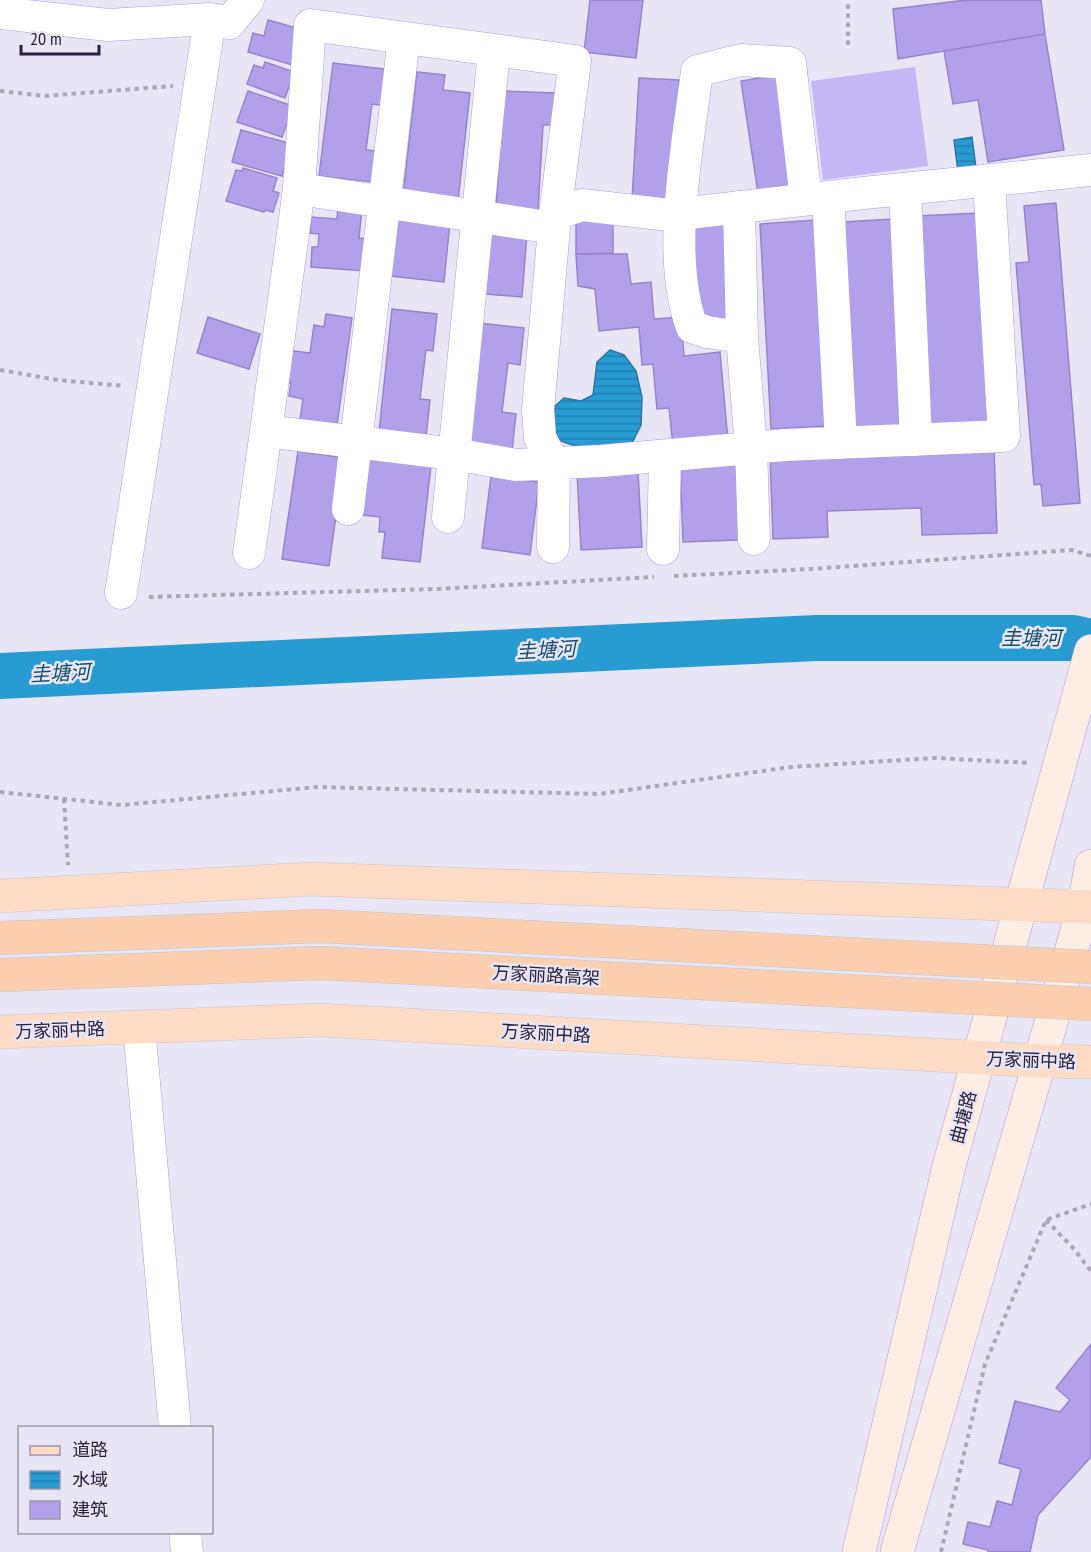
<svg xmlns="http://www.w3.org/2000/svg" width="1091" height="1552" font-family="'PT Sans Narrow','Noto Sans SC',sans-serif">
<defs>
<pattern id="water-rules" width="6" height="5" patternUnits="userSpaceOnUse" patternTransform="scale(1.5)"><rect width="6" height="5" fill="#289bd3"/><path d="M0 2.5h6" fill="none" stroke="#227ead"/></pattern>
</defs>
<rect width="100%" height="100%" fill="#e8e5f5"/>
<path fill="#c5b6f6" d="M 915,67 L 928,166 L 823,180 L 811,81 Z"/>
<path fill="url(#water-rules)" stroke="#2876a6" stroke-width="1.5" d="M 972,137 L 977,176 L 959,179 L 954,140 Z
M 610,350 L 624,355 L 636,371 L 642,397 L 641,425 L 632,443 C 601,447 586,453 557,439 L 553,425 L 555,406 L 564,398 L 581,401 L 593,395 L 597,362 Z"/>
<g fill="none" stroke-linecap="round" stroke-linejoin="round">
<path stroke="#289bd3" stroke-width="46" d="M 0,676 L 817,638 L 1073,638 L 1091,642"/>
</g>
<path fill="#b3a0eb" stroke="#9784cd" stroke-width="1.5" d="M 590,0 L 643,0 L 636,58 L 584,52 Z
M 966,0 L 1041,0 L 1045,34 L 898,59 L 893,9 Z
M 268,20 L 300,29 L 296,66 L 248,52 L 253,33 L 264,36 Z
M 1045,34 L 1064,150 L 988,162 L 978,100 L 953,104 L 944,51 Z
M 265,62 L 294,72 L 285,98 L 247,84 L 254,65 L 263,68 Z
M 333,63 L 392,70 L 388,106 L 372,104 L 366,150 L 377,151 L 374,182 L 319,176 Z
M 417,72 L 445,75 L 443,90 L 470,93 L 458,201 L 403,195 Z
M 778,75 L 795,187 L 758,193 L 741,81 Z
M 639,78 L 679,80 L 673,202 L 632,200 Z
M 248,91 L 293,106 L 282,137 L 237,122 Z
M 504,91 L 556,93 L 554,125 L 543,125 L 538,210 L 496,208 Z
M 241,130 L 292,144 L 282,176 L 232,162 Z
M 243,168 L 277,178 L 273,191 L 279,193 L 273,212 L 265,210 L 264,212 L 226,201 L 236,170 L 242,171 Z
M 1056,203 L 1080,503 L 1043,506 L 1041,484 L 1034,485 L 1016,263 L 1029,262 L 1024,206 Z
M 338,207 L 362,208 L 359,238 L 368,239 L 366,271 L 311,267 L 312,247 L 318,247 L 319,234 L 310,233 L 311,217 L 337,219 Z
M 980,213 L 990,423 L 925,427 L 916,216 Z
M 398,216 L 450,222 L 444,282 L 391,276 Z
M 613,216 L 613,253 L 576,254 L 576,217 Z
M 893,219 L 904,425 L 854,428 L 843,222 Z
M 816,220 L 827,426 L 771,429 L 760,224 Z
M 724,222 L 730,318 L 696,320 L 691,224 Z
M 490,232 L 527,234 L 522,297 L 486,294 Z
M 576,254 L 627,254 L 631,284 L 651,282 L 654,319 L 681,317 L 684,356 L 720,352 L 728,441 L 673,446 L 669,408 L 657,409 L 653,364 L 642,365 L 639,327 L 599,331 L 595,289 L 578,286 Z
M 392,309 L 437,314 L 433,351 L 426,350 L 420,399 L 430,400 L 426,437 L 379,432 Z
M 326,314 L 352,318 L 337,425 L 300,420 L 303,399 L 289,396 L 291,383 L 283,382 L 287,350 L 310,353 L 314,325 L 324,327 Z
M 208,317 L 260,334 L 249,369 L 197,353 Z
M 479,323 L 524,328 L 520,365 L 508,363 L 502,412 L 516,414 L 512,451 L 465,446 Z
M 994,449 L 997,533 L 922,535 L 921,508 L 827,511 L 828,537 L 773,539 L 770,456 Z
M 369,450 L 432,457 L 420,562 L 382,558 L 385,532 L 379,532 L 380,517 L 362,515 Z
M 298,451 L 344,458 L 329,566 L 282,559 Z
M 736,460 L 739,540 L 683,542 L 680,462 Z
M 638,470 L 642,547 L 581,550 L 577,473 Z
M 491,476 L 539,482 L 530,555 L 482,548 Z
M 1091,1344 L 1091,1457 L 1038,1515 L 1030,1552 L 988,1552 L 988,1550 L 963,1544 L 968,1522 L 990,1527 L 997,1501 L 1012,1505 L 1021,1469 L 999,1463 L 1015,1401 L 1060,1412 L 1070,1400 L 1056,1388 Z"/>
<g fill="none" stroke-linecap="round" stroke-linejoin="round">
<defs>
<path id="minor" d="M 0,13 L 108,25 L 210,19
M 989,180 L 1004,436 L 785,445 L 601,461 L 516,465 L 454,454 L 266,431 L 299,189 L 554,228 L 555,214 L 582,205 L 661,214 L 680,214 L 864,193 L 1091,170
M 299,189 L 310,25 L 575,61 L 555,214
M 905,189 L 916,440
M 828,197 L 841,443
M 739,207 L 742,337 L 751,448 L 754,539
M 742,337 L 707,332 L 692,327 C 665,254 688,147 697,71 L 741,60 L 790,63 L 806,199
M 348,509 L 404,38
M 448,517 L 494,51
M 553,547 L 554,464 L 540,438 L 538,410 L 554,228
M 663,549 L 665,456
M 249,553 L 266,431
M 121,593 L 210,19 L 229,23 L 248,0
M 139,1027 L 175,1428
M 185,1532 L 187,1552"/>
<path id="secondary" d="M 859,1552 L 949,1166 L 1091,651
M 897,1552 L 1040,1061 L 1084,906 L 1091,866"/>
<path id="primary" d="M 0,896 L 311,879 L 1091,907
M 0,1032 L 320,1020 L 1040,1061 L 1091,1062"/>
</defs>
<use href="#minor" stroke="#af9be6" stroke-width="33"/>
<use href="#secondary" stroke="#af9be6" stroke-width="34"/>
<use href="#primary" stroke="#c7c5cd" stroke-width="34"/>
<path stroke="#aba6ba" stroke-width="4" stroke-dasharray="4.5 4.5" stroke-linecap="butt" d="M 848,45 L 848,0
M 0,91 L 44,96 L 173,86
M 0,370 L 58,380 L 125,386
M 674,576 L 811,569 L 1072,550 L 1091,556
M 149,597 L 435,589 L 654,577
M 0,792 L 122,805 L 317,787 L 599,794 L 791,767 L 935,758 L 1030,763
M 64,799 L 68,865
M 1046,1220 L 1073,1248 L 1091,1271
M 941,1552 L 985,1364 L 1046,1220 L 1091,1204"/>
<use href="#minor" stroke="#fff" stroke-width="32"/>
<use href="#secondary" stroke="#feede2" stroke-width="33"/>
<use href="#primary" stroke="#fddbc4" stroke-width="33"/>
<defs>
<path id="trunk-bridge" d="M 0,938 L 321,926 L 1091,967
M 0,975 L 321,963 L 1091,1004"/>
</defs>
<use href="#trunk-bridge" stroke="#c7c5cd" stroke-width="34" stroke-linecap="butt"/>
<use href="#trunk-bridge" stroke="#fccfb0" stroke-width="33"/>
</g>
<g text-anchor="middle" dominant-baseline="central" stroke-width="5" stroke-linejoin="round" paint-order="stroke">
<g font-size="18" fill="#29203e" stroke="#e8e5f5">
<text transform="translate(546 975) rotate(3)">万家丽路高架</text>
<text transform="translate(60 1030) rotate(-2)">万家丽中路</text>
<text transform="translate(546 1033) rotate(3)">万家丽中路</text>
<text transform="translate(1031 1060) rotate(2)">万家丽中路</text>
<text transform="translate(963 1117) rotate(-75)">曲塘路</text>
</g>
<g font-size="20" font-style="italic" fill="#124d6a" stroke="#e8e5f5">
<text x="1031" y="638">圭塘河</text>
<text transform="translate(546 650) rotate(-3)">圭塘河</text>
<text transform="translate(60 673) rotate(-3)">圭塘河</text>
</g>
</g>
<rect x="18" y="1426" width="195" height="108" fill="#e8e5f5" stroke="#9c96ac" stroke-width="1.5"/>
<rect x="30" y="1446" width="30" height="9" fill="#fddbc4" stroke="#9c96ac" stroke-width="1.5"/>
<text x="72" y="1456" font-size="18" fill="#29203e">道路</text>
<rect x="30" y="1471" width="30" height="18" fill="url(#water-rules)" stroke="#9c96ac" stroke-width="1.5"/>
<text x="72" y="1486" font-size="18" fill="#29203e">水域</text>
<rect x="30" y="1501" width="30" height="18" fill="#b3a0eb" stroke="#9c96ac" stroke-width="1.5"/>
<text x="72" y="1516" font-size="18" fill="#29203e">建筑</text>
<path d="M21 45v9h78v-9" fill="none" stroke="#29203e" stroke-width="3"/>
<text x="30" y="45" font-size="18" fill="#29203e" stroke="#e8e5f5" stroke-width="4.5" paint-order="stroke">20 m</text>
</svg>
